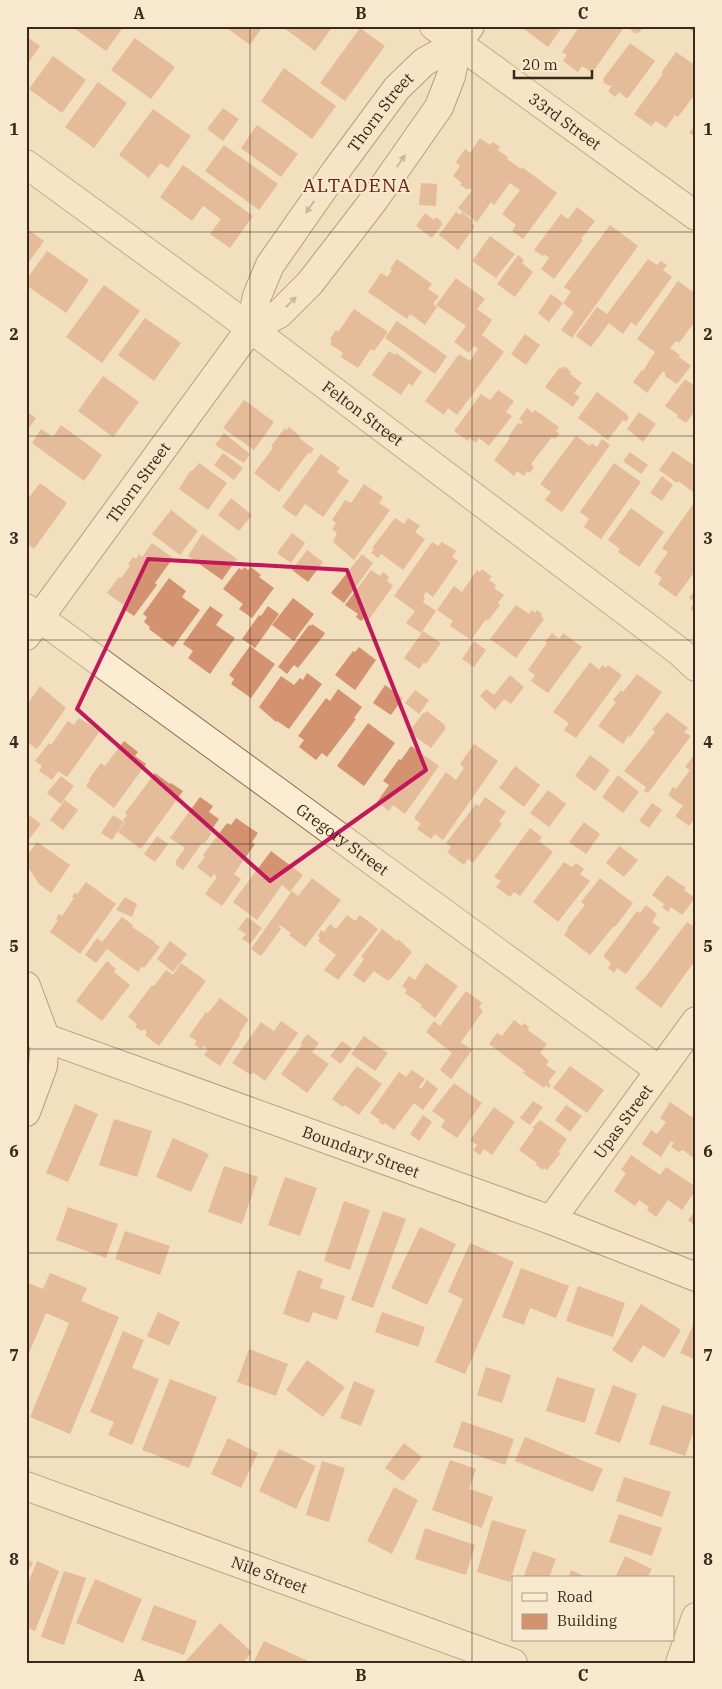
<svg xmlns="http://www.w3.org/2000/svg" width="722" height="1689" font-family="'IBM Plex Serif',serif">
<rect width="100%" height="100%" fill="#f2dfbd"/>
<path fill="#d39370" d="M 71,26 L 124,26 L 106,51 Z
M 224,26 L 263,26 L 250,45 Z
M 285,26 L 333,26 L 315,51 L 284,28 Z
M 520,26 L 563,26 L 548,47 Z
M 580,26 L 625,26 L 592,73 L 582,66 L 578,72 L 563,61 L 567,55 L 562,52 Z
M 626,26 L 644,26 L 639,33 L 637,32 L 636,34 Z
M 685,26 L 696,26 L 696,34 Z
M 360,28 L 385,46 L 345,101 L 320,83 Z
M 26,36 L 40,46 L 26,66 Z
M 135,38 L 175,67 L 151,99 L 111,70 Z
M 630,43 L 655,61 L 628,98 L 626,98 L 619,92 L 615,97 L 608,91 L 612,86 L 611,85 L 609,86 L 603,82 L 604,80 L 603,79 Z
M 676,52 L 696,66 L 696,93 L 678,117 L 675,115 L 666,128 L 656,121 L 651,126 L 634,114 L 663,74 L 661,73 Z
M 53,56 L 86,80 L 62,113 L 29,89 Z
M 284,68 L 336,106 L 312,139 L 261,101 Z
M 98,82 L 127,103 L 94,148 L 65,127 Z
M 223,108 L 239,119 L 223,141 L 207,129 Z
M 153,109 L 191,136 L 168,168 L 160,163 L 149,178 L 119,155 Z
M 696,124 L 696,137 L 689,133 Z
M 257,125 L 298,154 L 281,177 L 241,148 Z
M 480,138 L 490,145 L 493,142 L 500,147 L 498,150 L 508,157 L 507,159 L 521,169 L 522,167 L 557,193 L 523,239 L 512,231 L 516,225 L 502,214 L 520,190 L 510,183 L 494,205 L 491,202 L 477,222 L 458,208 L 472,190 L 469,188 L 468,190 L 460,185 L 462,183 L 453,176 L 460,166 L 456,162 L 465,149 L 470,153 Z
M 224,145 L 278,184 L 259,210 L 205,171 Z
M 183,165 L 253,216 L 230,248 L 210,234 L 221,219 L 203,206 L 192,221 L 160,197 Z
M 421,183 L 437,184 L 436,206 L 419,205 Z
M 577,207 L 595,221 L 581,239 L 583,240 L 554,279 L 541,269 L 549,258 L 544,254 L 543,256 L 534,250 L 561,214 L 568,219 Z
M 456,212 L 460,215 L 462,212 L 473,221 L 471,223 L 475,226 L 458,250 L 439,235 Z
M 425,213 L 434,220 L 436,217 L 442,222 L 441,224 L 442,225 L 432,238 L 416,226 Z
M 610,225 L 638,246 L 572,338 L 561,330 L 574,312 L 563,303 L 571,292 L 564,287 Z
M 26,228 L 44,241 L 26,266 Z
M 490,236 L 515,254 L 496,278 L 472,261 Z
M 47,251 L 89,280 L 66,313 L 26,285 L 26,280 Z
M 518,255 L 524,260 L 522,263 L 533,272 L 515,297 L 497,284 Z
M 397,259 L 432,284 L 428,289 L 439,296 L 433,304 L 437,307 L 425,325 L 410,314 L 407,319 L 368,292 L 381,273 L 387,277 L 392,270 L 390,269 Z
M 648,259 L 657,265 L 661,261 L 667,265 L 663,270 L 672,277 L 636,326 L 631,322 L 623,334 L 609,323 L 591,347 L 576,336 L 597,307 L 607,314 Z
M 456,278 L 485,299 L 477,309 L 492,320 L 482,335 L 504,352 L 457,415 L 448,408 L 444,415 L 425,401 L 459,354 L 470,361 L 478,349 L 474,346 L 469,353 L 454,342 L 466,326 L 436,305 Z
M 678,281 L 696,294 L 696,320 L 679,343 L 676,341 L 670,348 L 680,355 L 672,366 L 679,357 L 691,366 L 677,384 L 665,376 L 666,374 L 663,371 L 647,393 L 633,382 L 642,370 L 643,371 L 655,352 L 637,339 Z
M 104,285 L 140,311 L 102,363 L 66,337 Z
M 551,294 L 563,303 L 549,322 L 538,313 Z
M 354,309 L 388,332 L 374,351 L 371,349 L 358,368 L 341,357 L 343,353 L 330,344 L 332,340 L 330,339 L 336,330 L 338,332 Z
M 145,318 L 181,343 L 154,381 L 118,355 Z
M 397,321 L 447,356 L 435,374 L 385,338 Z
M 525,334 L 540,345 L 526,365 L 511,354 Z
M 389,351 L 395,355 L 396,353 L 422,372 L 412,386 L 409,383 L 401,395 L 372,375 Z
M 564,366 L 571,372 L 570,374 L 582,383 L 574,393 L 580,397 L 573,407 L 545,387 L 560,367 L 562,369 Z
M 103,376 L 139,402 L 113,437 L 78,411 Z
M 685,379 L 696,387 L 696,410 L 686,423 L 677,417 L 678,415 L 665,406 Z
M 498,390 L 514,401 L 506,412 L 512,416 L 489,446 L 479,438 L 476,443 L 470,438 L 468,441 L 454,431 L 481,394 L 490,400 Z
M 597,392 L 627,414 L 627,416 L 629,417 L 626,422 L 623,420 L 608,440 L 578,418 Z
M 244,400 L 274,422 L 254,450 L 223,428 Z
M 527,408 L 533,413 L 535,410 L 559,427 L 556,431 L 559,433 L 555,439 L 552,437 L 531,464 L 534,467 L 530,473 L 527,471 L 524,476 L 517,471 L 514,476 L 494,460 L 510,438 L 508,437 L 518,423 L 521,424 L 523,422 L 519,419 Z
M 26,411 L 36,418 L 26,432 Z
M 639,412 L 656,424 L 643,442 L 627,429 Z
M 61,425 L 102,455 L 84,481 L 32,443 L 41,429 L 53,437 Z
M 289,427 L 300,436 L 299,438 L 314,449 L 310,454 L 308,453 L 279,492 L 254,473 L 273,448 L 271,446 L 285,428 L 287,430 Z
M 224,433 L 250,454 L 244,463 L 215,445 Z
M 576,436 L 590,446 L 592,443 L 597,447 L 602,439 L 610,445 L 562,512 L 545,500 L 551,492 L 540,484 Z
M 673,451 L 696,467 L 696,494 L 678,481 L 677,483 L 659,470 Z
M 630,452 L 648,465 L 641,474 L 623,461 Z
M 223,453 L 243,468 L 234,480 L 214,465 Z
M 321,454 L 340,468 L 337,472 L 349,481 L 323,517 L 305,504 L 296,517 L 282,507 Z
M 199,463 L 227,483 L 208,510 L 179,489 L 191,470 L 192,471 Z
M 614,463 L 641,482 L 601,539 L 584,527 L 589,519 L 580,512 Z
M 662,476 L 673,485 L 662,501 L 650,493 Z
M 40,483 L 67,503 L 34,549 L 26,543 L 26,501 Z
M 364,484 L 383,497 L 379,503 L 390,510 L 354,560 L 333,542 L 337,533 L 332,529 L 336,523 L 332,520 L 345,500 L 351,503 Z
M 231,498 L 252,515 L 239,531 L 218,515 Z
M 696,500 L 696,570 L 676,597 L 658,584 L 662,578 L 654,572 L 668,552 L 662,548 Z
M 631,508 L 664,532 L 639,567 L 618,552 L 620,549 L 608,540 Z
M 171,510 L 198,531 L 180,555 L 152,534 Z
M 395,518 L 404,524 L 408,518 L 420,526 L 415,532 L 425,539 L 403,570 L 381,554 L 378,558 L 371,553 L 374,549 L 372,548 Z
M 292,533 L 305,543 L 291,563 L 277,553 Z
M 202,534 L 237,559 L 222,580 L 188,556 Z
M 432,542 L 438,546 L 442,542 L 456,551 L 452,557 L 458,561 L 433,597 L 426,592 L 423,597 L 425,598 L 423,602 L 436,611 L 421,633 L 406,623 L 415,611 L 394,596 Z
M 152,543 L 173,558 L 155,583 L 157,585 L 134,616 L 122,608 L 124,605 L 107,593 L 119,577 L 121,578 L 130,566 L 128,564 L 133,557 L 136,559 L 139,554 L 142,557 Z
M 307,550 L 323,562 L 308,582 L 292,570 Z
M 362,554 L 373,563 L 344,603 L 331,593 Z
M 244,567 L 248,570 L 251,567 L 261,575 L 259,577 L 274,588 L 252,618 L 239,609 L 243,604 L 223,589 L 239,568 L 242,570 Z
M 482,569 L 492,577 L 489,580 L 496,585 L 494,588 L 504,595 L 498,603 L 500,605 L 488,621 L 486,619 L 471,640 L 450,626 L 453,621 L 437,610 L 454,586 L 462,592 L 477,570 L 480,572 Z
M 371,570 L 380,576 L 383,572 L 389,577 L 387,581 L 393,586 L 368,621 L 364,618 L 361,621 L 356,617 L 358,614 L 345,605 Z
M 169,578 L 186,591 L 182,597 L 200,610 L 173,647 L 149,629 L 150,627 L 144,622 L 147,617 L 143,614 Z
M 696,588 L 696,613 L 690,609 L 695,602 L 689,598 Z
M 293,598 L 314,614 L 294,641 L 272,625 Z
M 516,605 L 529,614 L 532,610 L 535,613 L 537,610 L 542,614 L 541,616 L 544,619 L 516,658 L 490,639 Z
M 210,606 L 223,615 L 216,625 L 235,638 L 210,674 L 188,658 L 193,651 L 183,644 Z
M 268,606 L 279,614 L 255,648 L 242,639 L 259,615 L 261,616 Z
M 312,624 L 325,633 L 324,635 L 298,668 L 294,665 L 287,674 L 278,667 L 309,625 L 311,626 Z
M 423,631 L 441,643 L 426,664 L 424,662 L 419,669 L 404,658 Z
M 552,633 L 559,639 L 563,633 L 582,647 L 548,693 L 531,681 L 535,675 L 528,670 L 547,643 L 545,642 Z
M 474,641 L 486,650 L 474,667 L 462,659 Z
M 250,646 L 275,664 L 251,698 L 231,684 L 234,679 L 229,675 Z
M 359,647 L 376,660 L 355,690 L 335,675 L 353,651 L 355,652 Z
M 590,662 L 599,670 L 603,665 L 606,668 L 608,665 L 622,675 L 576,738 L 564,730 L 569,723 L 553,712 Z
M 307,673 L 322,684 L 289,729 L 277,721 L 276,722 L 259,707 L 281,676 L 294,685 L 300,678 L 303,680 Z
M 637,674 L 662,692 L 630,737 L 628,736 L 623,744 L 598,726 L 616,702 L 613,700 L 621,690 L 623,692 Z
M 510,675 L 524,687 L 511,704 L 504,699 L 495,710 L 480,696 L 486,689 L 494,695 Z
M 385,685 L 403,698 L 391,715 L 373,703 Z
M 40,686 L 66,708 L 37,749 L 26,741 L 26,706 Z
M 338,689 L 362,707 L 354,718 L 356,719 L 327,757 L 322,753 L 316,760 L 299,747 L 304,740 L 298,736 L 326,698 L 330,701 Z
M 415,690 L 429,700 L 419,714 L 405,703 Z
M 427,711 L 445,725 L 444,726 L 446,728 L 431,748 L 409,732 L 424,712 L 426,713 Z
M 667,712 L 688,728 L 684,732 L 691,736 L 648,793 L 644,791 L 646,787 L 624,771 L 655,732 L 652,730 Z
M 79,718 L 100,731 L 67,777 L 58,771 L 52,780 L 39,771 L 42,766 L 35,761 L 49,743 L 51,745 L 68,721 L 74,725 Z
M 368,723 L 395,743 L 364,786 L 337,766 Z
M 124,741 L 138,752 L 135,756 L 146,764 L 114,808 L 86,786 L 90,780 L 89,779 L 101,763 L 105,766 Z
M 474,744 L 498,761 L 443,840 L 435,834 L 431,839 L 417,829 L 421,824 L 414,818 L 446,772 L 456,780 L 464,768 L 460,764 Z
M 411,746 L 439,766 L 405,814 L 393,805 L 389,811 L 377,802 L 389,785 L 383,781 L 399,759 L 401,760 Z
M 696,753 L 696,817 L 689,826 L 675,816 L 683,806 L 668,795 L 673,787 L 676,789 L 690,770 L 685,767 Z
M 590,755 L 610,770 L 595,791 L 575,776 Z
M 515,766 L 540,785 L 524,807 L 499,788 Z
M 155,773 L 170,784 L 171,783 L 183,791 L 141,849 L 118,832 L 125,822 L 123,820 L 127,815 L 125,813 Z
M 618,775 L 639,792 L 623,813 L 602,797 Z
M 61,776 L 74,786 L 61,804 L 47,793 Z
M 548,790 L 566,804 L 549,827 L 530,813 Z
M 200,797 L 213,806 L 209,812 L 219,819 L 210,832 L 212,833 L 204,844 L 202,843 L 183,870 L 176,865 L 176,861 L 185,848 L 170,838 Z
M 485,797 L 506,812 L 499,821 L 502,824 L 473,863 L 468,859 L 464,865 L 447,852 L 451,847 L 446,843 L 476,804 L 479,806 Z
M 65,800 L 78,810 L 63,830 L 50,820 Z
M 652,803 L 662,810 L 649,828 L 639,821 Z
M 26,813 L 41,824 L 26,843 Z
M 113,815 L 124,822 L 112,840 L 101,833 Z
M 236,818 L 258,833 L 252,842 L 255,844 L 234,874 L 241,879 L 222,906 L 205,894 L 217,877 L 214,874 L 211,878 L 197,867 L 205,857 L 203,855 L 227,823 L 231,825 Z
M 584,822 L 600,834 L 586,854 L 569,842 Z
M 530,828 L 542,837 L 539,841 L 553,852 L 520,896 L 514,892 L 510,897 L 496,887 L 501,881 L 494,877 Z
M 157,836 L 168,844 L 155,862 L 144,854 Z
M 37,842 L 70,865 L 51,893 L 39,884 L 26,864 L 26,857 Z
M 619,846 L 638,860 L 624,877 L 606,863 Z
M 271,851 L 303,875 L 290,892 L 282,885 L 257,920 L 233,902 Z
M 564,862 L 572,867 L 576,863 L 584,869 L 580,874 L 590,881 L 558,922 L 533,902 Z
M 667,875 L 686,888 L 684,890 L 695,898 L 682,915 L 671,907 L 668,912 L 662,907 L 664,904 L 652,895 Z
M 312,878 L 341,900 L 305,947 L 289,935 L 291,933 L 280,925 L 279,927 L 281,929 L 261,956 L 251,949 L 292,891 L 298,896 Z
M 600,878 L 633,903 L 615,927 L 614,926 L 590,955 L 564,935 L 568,929 L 567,928 L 585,905 L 581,902 Z
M 86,882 L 116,904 L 80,954 L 50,932 L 58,920 L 56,919 L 59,914 L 62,916 L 74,898 L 72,897 L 75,892 L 77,894 Z
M 125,897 L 137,904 L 132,917 L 116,910 Z
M 646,905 L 657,914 L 652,922 L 660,928 L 626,974 L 617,968 L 614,973 L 608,968 L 611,963 L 604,957 L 604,955 L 637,911 L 640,913 Z
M 347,915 L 355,921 L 360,915 L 378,929 L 338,980 L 324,970 L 336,955 L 318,941 L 320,938 L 318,936 L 321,930 L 324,932 L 330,924 L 336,929 Z
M 122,917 L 133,925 L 132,927 L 155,942 L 154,943 L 160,947 L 144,968 L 142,966 L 138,972 L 107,949 L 96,963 L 85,955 L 97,938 L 102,942 Z
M 247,917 L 262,928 L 250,944 L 242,939 L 246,934 L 238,929 Z
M 687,922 L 696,928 L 696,947 L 693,949 L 696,951 L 696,963 L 694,962 L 661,1008 L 635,988 L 642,980 L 643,980 Z
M 382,929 L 397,941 L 398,939 L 412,952 L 391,979 L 390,978 L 388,981 L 374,971 L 364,983 L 353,975 L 364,959 L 361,957 Z
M 170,941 L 187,954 L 173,972 L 157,959 Z
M 107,961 L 116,969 L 114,972 L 130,985 L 102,1021 L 76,1001 Z
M 181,963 L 206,981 L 159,1046 L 145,1035 L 147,1032 L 144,1029 L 142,1031 L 135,1027 L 137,1024 L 128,1017 L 152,985 L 154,986 L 166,970 L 173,975 Z
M 426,963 L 458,986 L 435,1018 L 421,1007 L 422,1005 L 405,993 L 407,990 L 402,986 L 409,976 L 415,980 Z
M 466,991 L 482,1003 L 479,1007 L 483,1011 L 461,1042 L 472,1050 L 451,1079 L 440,1070 L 452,1053 L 426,1032 L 434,1021 L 440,1026 Z
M 220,998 L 249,1019 L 239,1034 L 240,1035 L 220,1066 L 204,1055 L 208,1050 L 204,1046 L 201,1049 L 194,1044 L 197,1041 L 189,1036 L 206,1012 L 208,1013 Z
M 514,1020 L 522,1026 L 524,1023 L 529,1027 L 528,1030 L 547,1044 L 540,1053 L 549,1061 L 546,1065 L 556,1072 L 548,1082 L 551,1085 L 549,1088 L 546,1085 L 544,1088 L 523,1073 L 525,1071 L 489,1044 L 497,1033 L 502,1036 Z
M 281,1021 L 298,1033 L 265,1081 L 253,1072 L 251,1075 L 232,1063 L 261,1022 L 274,1031 Z
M 307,1034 L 319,1043 L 312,1052 L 329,1064 L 307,1093 L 281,1074 L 302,1045 L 300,1044 Z
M 364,1036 L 388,1053 L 375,1071 L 351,1054 Z
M 342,1041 L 352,1048 L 341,1064 L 330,1056 Z
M 357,1066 L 382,1084 L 359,1115 L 345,1105 L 343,1107 L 332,1099 Z
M 570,1066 L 604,1090 L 587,1113 L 553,1088 Z
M 412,1070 L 425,1079 L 419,1087 L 421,1089 L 427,1080 L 438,1089 L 423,1110 L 414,1103 L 394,1130 L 385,1123 L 383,1125 L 378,1121 L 380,1120 L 370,1113 L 399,1072 L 406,1077 Z
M 454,1083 L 482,1103 L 457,1138 L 441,1127 L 445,1120 L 432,1111 Z
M 533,1101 L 543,1107 L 530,1125 L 520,1118 Z
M 670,1102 L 696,1120 L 696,1160 L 683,1150 L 679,1152 L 671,1147 L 674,1143 L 671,1141 L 661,1157 L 642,1144 L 651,1130 L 657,1134 L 666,1122 L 660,1118 Z
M 75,1104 L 98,1114 L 68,1182 L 46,1173 Z
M 566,1105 L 582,1116 L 570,1132 L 555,1120 Z
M 494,1107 L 515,1122 L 492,1155 L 484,1149 L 480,1155 L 473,1150 L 477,1145 L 470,1140 Z
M 423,1115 L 432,1122 L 419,1141 L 410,1134 Z
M 114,1119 L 152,1131 L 137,1177 L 99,1165 Z
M 540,1120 L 567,1139 L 558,1152 L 561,1153 L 547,1170 L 544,1168 L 543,1170 L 536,1165 L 537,1163 L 519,1150 L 534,1129 L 532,1128 Z
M 173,1138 L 209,1154 L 191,1192 L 156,1177 Z
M 631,1155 L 660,1175 L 666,1167 L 696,1187 L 696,1190 L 682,1210 L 668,1200 L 656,1217 L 647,1210 L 649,1207 L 639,1200 L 635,1206 L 614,1191 L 626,1173 L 621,1170 Z
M 224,1166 L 258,1177 L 242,1224 L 208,1212 Z
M 285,1177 L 317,1188 L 300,1236 L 268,1225 Z
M 344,1201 L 370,1210 L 350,1270 L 324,1261 Z
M 68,1207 L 118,1224 L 106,1258 L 56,1240 Z
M 696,1210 L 696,1226 L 688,1220 Z
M 383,1211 L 406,1219 L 373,1308 L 351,1300 Z
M 420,1227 L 456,1244 L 427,1305 L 391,1288 Z
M 125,1231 L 170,1246 L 160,1275 L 115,1259 Z
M 470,1243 L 514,1262 L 465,1374 L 435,1362 L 463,1299 L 448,1292 Z
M 521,1268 L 569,1286 L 556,1318 L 530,1308 L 524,1325 L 502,1317 Z
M 298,1270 L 323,1279 L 320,1288 L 345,1296 L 337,1320 L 313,1312 L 309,1323 L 283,1314 Z
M 50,1273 L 87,1288 L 81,1301 L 119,1317 L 70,1434 L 30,1417 L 69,1323 L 46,1313 L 26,1360 L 26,1282 L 43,1289 Z
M 578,1286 L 625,1303 L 613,1337 L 566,1321 Z
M 641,1304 L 681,1330 L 664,1358 L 643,1345 L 632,1363 L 612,1350 Z
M 158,1312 L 180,1322 L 169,1346 L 147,1336 Z
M 382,1312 L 425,1327 L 418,1347 L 375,1332 Z
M 694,1323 L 696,1324 L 696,1360 L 680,1353 Z
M 123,1331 L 144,1340 L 132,1368 L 159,1379 L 132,1445 L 108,1435 L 114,1422 L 90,1412 Z
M 249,1349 L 288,1364 L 276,1396 L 237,1382 Z
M 307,1360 L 345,1387 L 323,1417 L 286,1390 Z
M 486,1367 L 511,1375 L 502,1403 L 477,1395 Z
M 557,1377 L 595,1389 L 585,1423 L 546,1411 Z
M 170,1379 L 217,1397 L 189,1468 L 142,1450 Z
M 354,1381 L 375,1390 L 361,1426 L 340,1418 Z
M 613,1385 L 637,1394 L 620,1443 L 595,1434 Z
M 662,1405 L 696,1416 L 696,1424 L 685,1456 L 649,1444 Z
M 462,1421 L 514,1439 L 505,1465 L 453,1447 Z
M 525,1437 L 603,1469 L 593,1492 L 515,1461 Z
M 228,1438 L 258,1453 L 241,1488 L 211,1474 Z
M 404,1443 L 422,1457 L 403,1481 L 385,1468 Z
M 279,1449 L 316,1466 L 296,1509 L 259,1491 Z
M 450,1460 L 476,1469 L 469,1489 L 493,1497 L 482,1528 L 432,1510 Z
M 322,1461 L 345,1468 L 329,1522 L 306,1515 Z
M 624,1477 L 671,1492 L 662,1517 L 616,1501 Z
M 394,1487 L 418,1500 L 392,1554 L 367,1541 Z
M 619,1514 L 662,1528 L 652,1556 L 609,1542 Z
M 492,1520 L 526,1530 L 510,1582 L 477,1572 Z
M 425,1528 L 475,1545 L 466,1575 L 415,1559 Z
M 533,1551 L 556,1559 L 549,1578 L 523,1578 Z
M 625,1556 L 652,1569 L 647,1578 L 615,1578 Z
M 26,1559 L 33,1563 L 26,1574 Z
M 37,1561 L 59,1571 L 35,1631 L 26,1627 L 26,1588 Z
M 571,1570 L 588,1578 L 568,1578 Z
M 64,1571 L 86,1578 L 64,1645 L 41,1637 Z
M 95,1579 L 142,1599 L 123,1643 L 76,1623 Z
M 154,1605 L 197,1621 L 184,1655 L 141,1640 Z
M 220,1623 L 252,1652 L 243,1663 L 184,1663 Z
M 264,1641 L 308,1661 L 307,1663 L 253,1663 Z"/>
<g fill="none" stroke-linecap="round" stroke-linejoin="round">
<defs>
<g id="street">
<path id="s1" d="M 434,26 L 696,216"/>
<path id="s2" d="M 26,164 L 222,307 L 680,652 L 696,667"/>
<path id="s3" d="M 26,608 L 660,1071"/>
<path d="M 680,1663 L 696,1617"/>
</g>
<g id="secondary">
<path d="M 250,329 L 279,314 L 310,283 L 374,200 L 439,107 L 451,76 L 458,43 L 470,26"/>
<path id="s4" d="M 26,636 L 250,329 L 257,296 L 270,265 L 335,172 L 397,88 L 424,62 L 458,43"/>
<path d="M 26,986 L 45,1037 L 43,1066 L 26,1112"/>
<path id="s5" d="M 26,1031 L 551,1220 L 696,1277"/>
<path id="s6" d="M 551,1220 L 696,1021"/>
<path id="s7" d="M 26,1486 L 513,1663"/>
</g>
</defs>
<use href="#street" stroke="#8b6e55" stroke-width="30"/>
<use href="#secondary" stroke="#6d4f38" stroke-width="30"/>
<use href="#street" stroke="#fcecd1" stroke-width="28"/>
<use href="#secondary" stroke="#fcecd1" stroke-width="28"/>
</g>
<defs><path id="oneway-solid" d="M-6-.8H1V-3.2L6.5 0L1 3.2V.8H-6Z" transform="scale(1.25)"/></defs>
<g fill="#9a8a76">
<use href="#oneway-solid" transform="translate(401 161) rotate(-55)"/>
<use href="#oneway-solid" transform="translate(310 207) rotate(125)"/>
<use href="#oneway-solid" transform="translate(291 302) rotate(-45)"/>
</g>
<path d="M0 0H722V1689H0ZM 148,559 L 347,570 L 426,770 L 270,881 L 77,709 Z" fill="#f2dfbd" fill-opacity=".55" fill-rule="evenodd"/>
<path fill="none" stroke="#c2185b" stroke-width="4" stroke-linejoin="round" d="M 148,559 L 347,570 L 426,770 L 270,881 L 77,709 Z"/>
<path fill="none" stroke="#39281b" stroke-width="1" stroke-opacity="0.55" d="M 250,26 L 250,1663M 472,26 L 472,1663M 26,232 L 696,232M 26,436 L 696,436M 26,640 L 696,640M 26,844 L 696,844M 26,1049 L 696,1049M 26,1253 L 696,1253M 26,1457 L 696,1457"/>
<g text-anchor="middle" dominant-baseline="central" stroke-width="4" stroke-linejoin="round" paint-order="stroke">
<g font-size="16" fill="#39281b" stroke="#f8e9ce">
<text stroke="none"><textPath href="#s4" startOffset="636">Thorn Street</textPath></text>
<text stroke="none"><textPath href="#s1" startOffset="162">33rd Street</textPath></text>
<text stroke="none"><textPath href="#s2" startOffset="419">Felton Street</textPath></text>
<text stroke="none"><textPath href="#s4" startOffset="190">Thorn Street</textPath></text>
<text stroke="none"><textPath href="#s3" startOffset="392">Gregory Street</textPath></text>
<text stroke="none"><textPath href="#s6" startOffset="122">Upas Street</textPath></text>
<text stroke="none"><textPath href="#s5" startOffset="356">Boundary Street</textPath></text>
<text stroke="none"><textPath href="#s7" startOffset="259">Nile Street</textPath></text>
</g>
<g font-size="19" letter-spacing="1" fill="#6a2216" stroke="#f8e9ce">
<text x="357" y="185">ALTADENA</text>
</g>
</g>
<rect width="722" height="1689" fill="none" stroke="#f8e9ce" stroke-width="55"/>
<rect x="512" y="1576" width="162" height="65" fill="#f8e9ce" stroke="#ac9c86"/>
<rect x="522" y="1593" width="25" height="8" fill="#fcecd1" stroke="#ac9c86"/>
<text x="557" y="1602" font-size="15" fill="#39281b">Road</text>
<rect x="522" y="1614" width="25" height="15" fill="#d39370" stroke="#ac9c86"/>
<text x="557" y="1626" font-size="15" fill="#39281b">Building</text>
<path d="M514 70v8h78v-8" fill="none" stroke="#39281b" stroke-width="2.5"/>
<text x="522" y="70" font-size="15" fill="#39281b" stroke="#f8e9ce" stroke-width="4" paint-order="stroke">20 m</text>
<rect x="28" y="28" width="666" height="1634" fill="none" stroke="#39281b" stroke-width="2"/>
<g font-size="16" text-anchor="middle" font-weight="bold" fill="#39281b">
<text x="139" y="19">A</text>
<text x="361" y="19">B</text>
<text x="583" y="19">C</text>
<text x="14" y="135">1</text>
<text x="708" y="135">1</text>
<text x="14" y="340">2</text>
<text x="708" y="340">2</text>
<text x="14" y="544">3</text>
<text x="708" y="544">3</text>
<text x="14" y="748">4</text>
<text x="708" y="748">4</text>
<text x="14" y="952">5</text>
<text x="708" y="952">5</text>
<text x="14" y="1157">6</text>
<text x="708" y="1157">6</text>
<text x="14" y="1361">7</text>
<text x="708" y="1361">7</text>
<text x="14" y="1565">8</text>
<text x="708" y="1565">8</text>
<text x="139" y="1681">A</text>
<text x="361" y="1681">B</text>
<text x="583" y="1681">C</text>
</g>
</svg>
